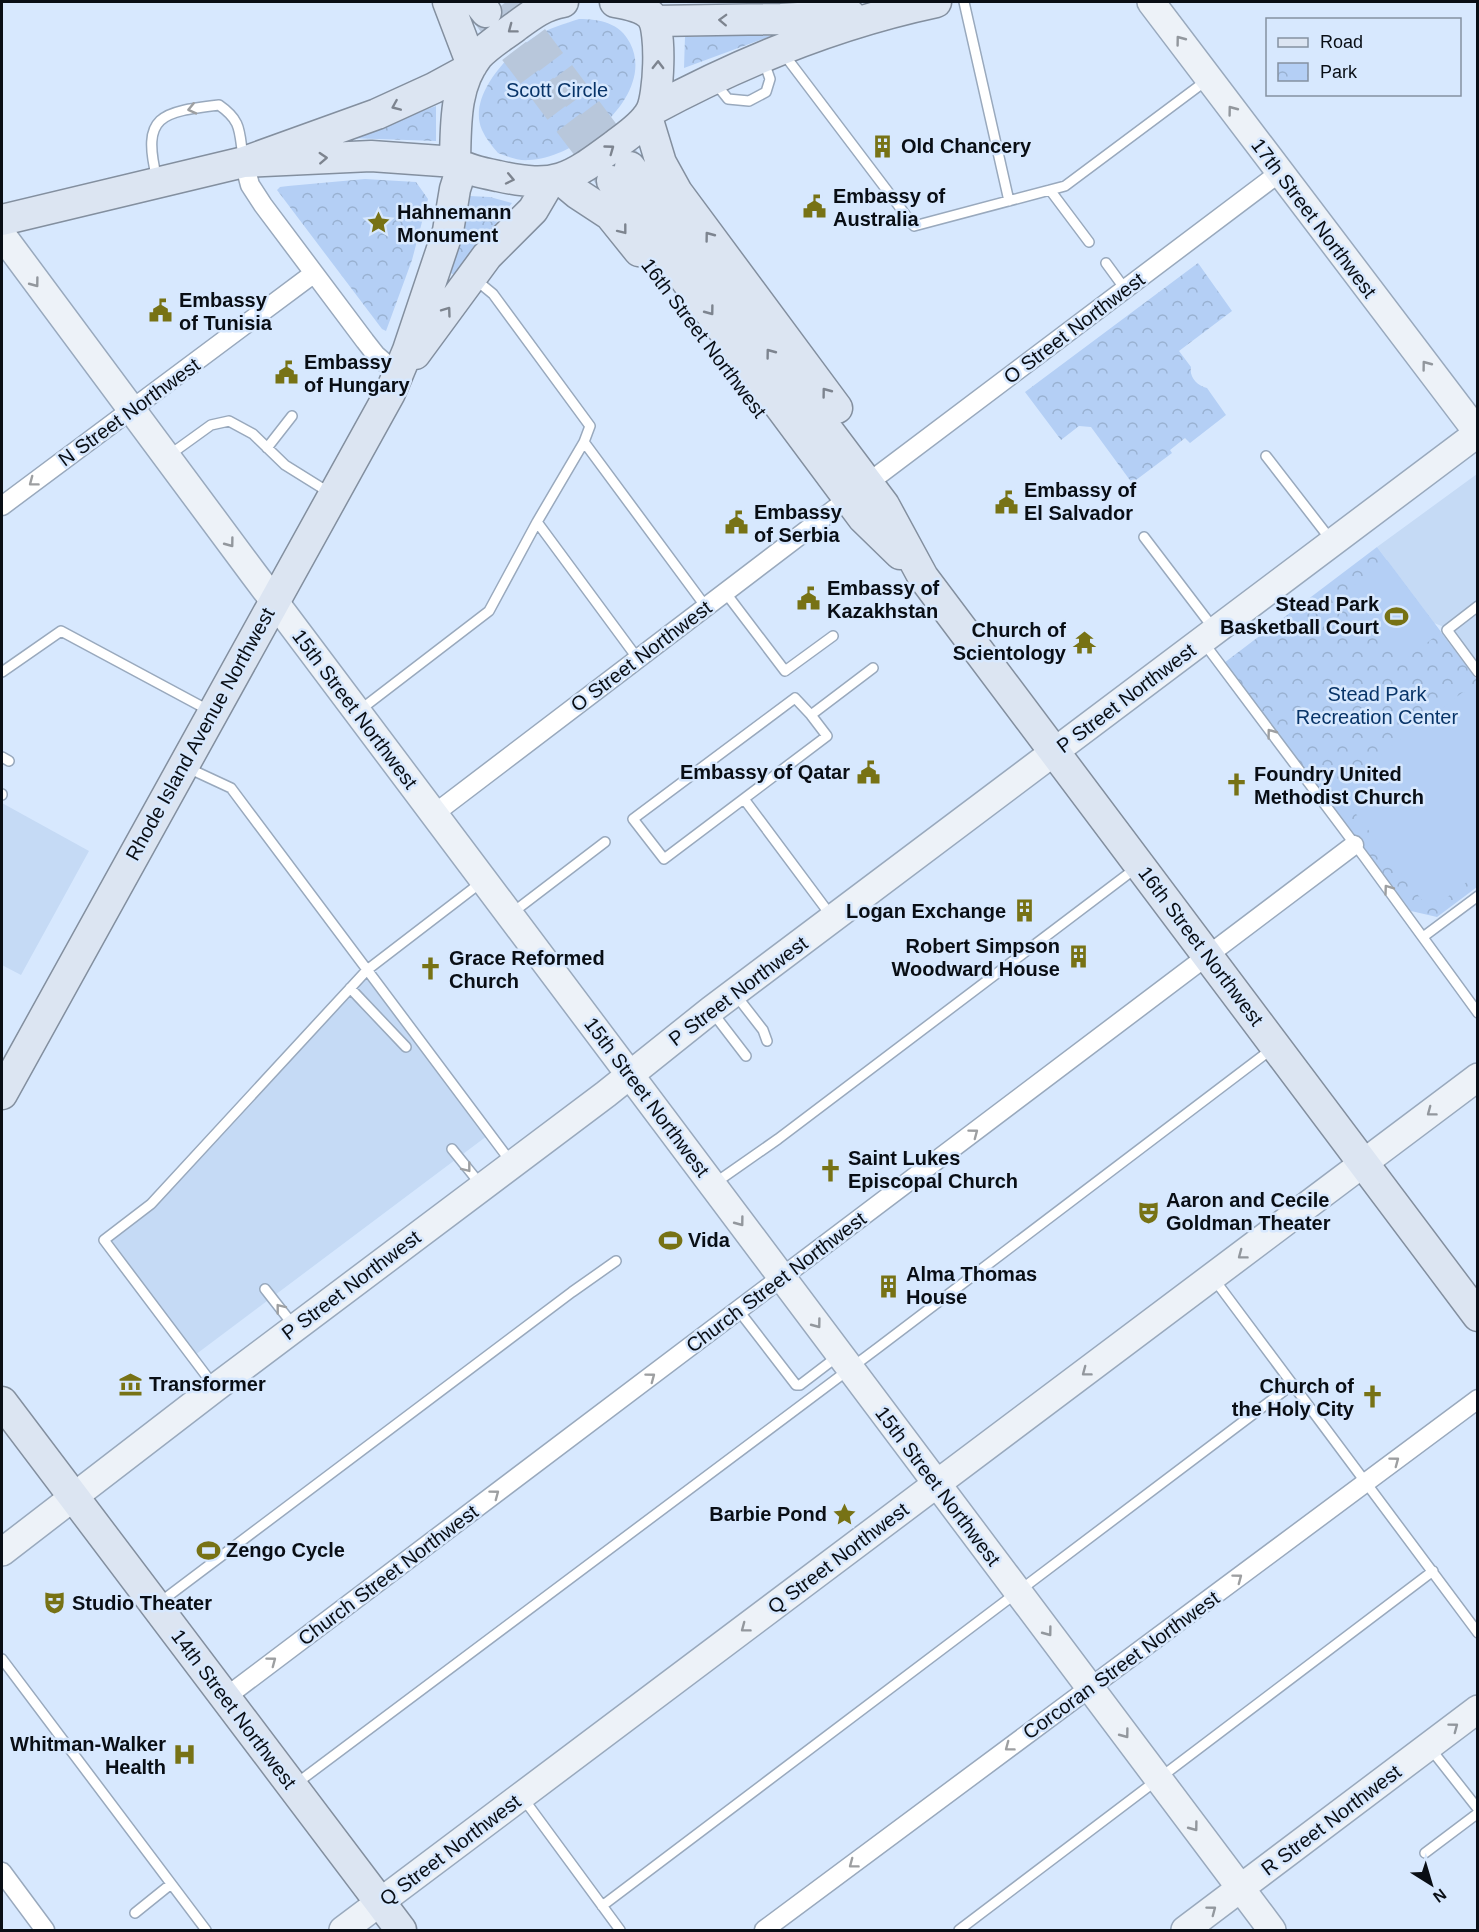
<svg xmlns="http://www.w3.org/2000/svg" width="1479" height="1932" font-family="Helvetica,sans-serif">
<defs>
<pattern id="park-crowns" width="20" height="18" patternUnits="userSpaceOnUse" patternTransform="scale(1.5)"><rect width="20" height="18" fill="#b4cff5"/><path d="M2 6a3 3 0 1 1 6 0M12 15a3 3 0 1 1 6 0" fill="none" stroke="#99b1d1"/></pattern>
</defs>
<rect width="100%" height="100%" fill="#d7e8fe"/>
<path fill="#c5daf5" d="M 1477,474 L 1477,663 L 1454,631 L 1434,623 L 1377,547 Z
M 2,803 L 89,851 L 21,975 L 2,965 Z
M 366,978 L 487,1136 L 195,1355 L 110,1242 L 155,1208 Z"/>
<path fill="url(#park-crowns)" d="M 579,19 C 600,19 620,23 630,43 C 657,95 577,159 529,160 C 519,161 508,157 498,153 C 492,146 486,139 482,130 C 467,96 509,52 536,36 C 549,28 564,24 579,19 Z
M 728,35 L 771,36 L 684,68 L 685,37 Z
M 436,106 L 436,141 L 348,138 Z
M 365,179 L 416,182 L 428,199 L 412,260 L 386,331 L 382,329 L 277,190 L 280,187 L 288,186 Z
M 469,196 L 490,197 L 512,203 L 455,276 L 451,273 L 452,270 Z
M 1198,263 L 1232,311 L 1179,351 L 1191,367 C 1189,377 1197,386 1207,388 L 1226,415 L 1190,443 L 1185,438 L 1170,450 L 1172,453 L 1132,483 L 1091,427 L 1079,426 L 1061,440 L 1025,392 Z
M 1377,547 L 1477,680 L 1477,887 L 1437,917 L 1411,911 L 1224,663 Z"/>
<path fill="#b4cff5" d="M 1387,560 L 1441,632 L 1401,663 L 1346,591 Z
M 1463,692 L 1470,693 L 1477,704 L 1477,874 L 1436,906 L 1424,903 L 1340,793 L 1347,780 Z"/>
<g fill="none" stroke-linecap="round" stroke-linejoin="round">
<path stroke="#b8c7db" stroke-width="30" stroke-dasharray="30 15" stroke-linecap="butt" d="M 506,2 L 630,167
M 487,15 L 612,180"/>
<defs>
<path id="lane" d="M 964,2 L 1009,201
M 783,53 L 914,226 L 1065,186 L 1207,80
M 716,84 L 728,99 L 749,101 L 766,92 L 770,79 L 764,62
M 157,179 C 141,115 161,112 219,105 C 242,121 239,131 243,157
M 1050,190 L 1089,242
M 1106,263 L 1125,289
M 584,442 L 706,607
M 267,448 L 292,416
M 168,456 L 211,425 L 229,421 L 253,434 L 285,465 L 330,493
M 1266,456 L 1331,540
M 537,522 L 638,659
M 1144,537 L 1214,629
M 725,592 L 785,671 L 833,636
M 1478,606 L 1447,630 L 1478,672
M 1204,643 L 1365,858 L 1478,1013
M 2,672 L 61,631 L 210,711
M 360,710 L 489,611 L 537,522 L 584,442 L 590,426 L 493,294 L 476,280
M 811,715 L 795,698 L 633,819 L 664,859 L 827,736 L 811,715 L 873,668
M 2,757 L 9,761
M 188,768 L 231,788 L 511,1162
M 2,794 L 2,795
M 744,799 L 832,917
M 512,913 L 605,842
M 1423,937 L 1478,896
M 350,988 L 406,1047
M 735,994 L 763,1030 L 767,1041
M 713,1013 L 746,1056
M 452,1149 L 481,1185
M 715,1183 L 778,1139 L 1136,868
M 1214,1279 L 1478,1633
M 265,1289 L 294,1326
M 739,1311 L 796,1385 L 800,1385 L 838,1356
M 214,1386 L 104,1240 L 151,1204 L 367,970 L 483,881
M 159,1603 L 572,1292 L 616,1261
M 2,1659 L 206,1930
M 1430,1748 L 1478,1809
M 297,1783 L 879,1347 L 1273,1048
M 523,1798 L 620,1930
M 1425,1853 L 1478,1813
M 602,1906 L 1293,1384
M 135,1913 L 171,1884
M 959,1930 L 1433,1571"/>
<path id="street" d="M 244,162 L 250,185 L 263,205 L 365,341 L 376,355 L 399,375
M 868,483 L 1279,173
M 2,506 L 313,274
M 434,814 L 849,498
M 226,1697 L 1354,845
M 2,1872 L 45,1930
M 764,1930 L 1478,1399"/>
<path id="secondary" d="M 1151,2 L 1478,433
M 2,235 L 253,573 L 1272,1930
M 2,1552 L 215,1388 L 606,1094 L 711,1010 L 1478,433
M 343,1930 L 1478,1077
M 1185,1930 L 1478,1709"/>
<path id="primary" d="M 448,2 L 472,65
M 478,2 L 486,12
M 654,21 L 781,19 L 850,15
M 652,110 C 741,62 837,23 936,2
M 647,117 L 661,163 L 677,192 L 837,408
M 244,162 L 371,156 L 455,162 C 467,170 483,173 498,176 C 556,189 569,179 615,145 C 627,136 644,125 651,111 C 659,96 662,31 652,17 C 644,7 627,4 615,2
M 455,162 C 456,126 454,86 478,56 C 488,45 503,36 515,27 C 530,16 544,5 563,2
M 630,167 L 884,505 L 923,577 L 1478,1316
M 560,179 L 578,194 L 610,215 L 639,251
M 612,181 L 863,518 L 900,554
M 2,220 L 244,162 L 377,114 L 434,88 L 469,69
M 415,354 L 487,256 L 533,210 L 550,181
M 2,1094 L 390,393 L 408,350 L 448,231 L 455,189 L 462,167
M 2,1402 L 401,1930"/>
</defs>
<use href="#lane" stroke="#99a9bd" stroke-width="12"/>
<use href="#street" stroke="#99a9bd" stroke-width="21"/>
<use href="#secondary" stroke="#99a9bd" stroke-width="30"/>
<use href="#primary" stroke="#838f9f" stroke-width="33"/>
<use href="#lane" stroke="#fff" stroke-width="9"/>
<use href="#street" stroke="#fff" stroke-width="18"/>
<use href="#secondary" stroke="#edf2f8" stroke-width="27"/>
<use href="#primary" stroke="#dce5f2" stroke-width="30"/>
</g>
<defs><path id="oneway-chevron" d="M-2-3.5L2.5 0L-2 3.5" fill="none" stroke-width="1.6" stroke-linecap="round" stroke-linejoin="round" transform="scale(1.5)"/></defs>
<g stroke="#7d848f">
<use href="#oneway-chevron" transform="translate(723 20) rotate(-178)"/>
<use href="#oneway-chevron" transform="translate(512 29) rotate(143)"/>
<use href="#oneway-chevron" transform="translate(658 65) rotate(-89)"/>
<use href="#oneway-chevron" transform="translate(396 106) rotate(157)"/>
<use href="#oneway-chevron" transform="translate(610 149) rotate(-36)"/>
<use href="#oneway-chevron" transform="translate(323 158) rotate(-3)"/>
<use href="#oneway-chevron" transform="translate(510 179) rotate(12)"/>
<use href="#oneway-chevron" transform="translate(623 230) rotate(52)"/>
<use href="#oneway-chevron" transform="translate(709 236) rotate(-127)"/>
<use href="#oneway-chevron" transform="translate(447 311) rotate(-54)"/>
<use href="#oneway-chevron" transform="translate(710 311) rotate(53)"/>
<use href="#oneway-chevron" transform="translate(770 353) rotate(-127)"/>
<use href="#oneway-chevron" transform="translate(826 392) rotate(-127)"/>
</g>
<g stroke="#92979d">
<use href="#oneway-chevron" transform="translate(1180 40) rotate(-127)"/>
<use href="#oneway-chevron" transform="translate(1232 110) rotate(-127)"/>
<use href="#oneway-chevron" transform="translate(35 283) rotate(53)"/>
<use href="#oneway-chevron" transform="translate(1426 365) rotate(-127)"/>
<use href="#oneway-chevron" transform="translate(230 543) rotate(53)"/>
<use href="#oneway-chevron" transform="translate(1431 1112) rotate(143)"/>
<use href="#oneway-chevron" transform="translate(740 1222) rotate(53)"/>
<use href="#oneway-chevron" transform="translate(1242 1255) rotate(143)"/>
<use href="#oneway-chevron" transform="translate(817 1324) rotate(53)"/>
<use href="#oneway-chevron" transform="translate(1086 1372) rotate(143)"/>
<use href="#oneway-chevron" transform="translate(745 1628) rotate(143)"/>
<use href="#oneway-chevron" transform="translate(1048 1632) rotate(53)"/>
<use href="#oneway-chevron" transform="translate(1454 1727) rotate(-37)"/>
<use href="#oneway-chevron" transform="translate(1125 1734) rotate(53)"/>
<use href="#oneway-chevron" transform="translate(1194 1827) rotate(53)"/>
<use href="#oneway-chevron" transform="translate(1212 1910) rotate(-37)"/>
</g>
<g stroke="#9d9fa1">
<use href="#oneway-chevron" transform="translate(192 109) rotate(167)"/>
<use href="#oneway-chevron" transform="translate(33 482) rotate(143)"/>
<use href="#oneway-chevron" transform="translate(1271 733) rotate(-127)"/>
<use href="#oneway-chevron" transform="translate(1388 889) rotate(-126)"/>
<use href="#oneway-chevron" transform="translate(974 1133) rotate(-37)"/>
<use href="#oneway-chevron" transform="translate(467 1168) rotate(52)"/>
<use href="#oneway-chevron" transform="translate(280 1308) rotate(-128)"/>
<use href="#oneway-chevron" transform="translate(651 1377) rotate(-37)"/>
<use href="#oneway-chevron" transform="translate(1395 1461) rotate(-37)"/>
<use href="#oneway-chevron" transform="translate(495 1494) rotate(-37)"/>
<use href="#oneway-chevron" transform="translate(1238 1578) rotate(-37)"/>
<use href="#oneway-chevron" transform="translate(272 1661) rotate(-37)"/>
<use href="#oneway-chevron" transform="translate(1009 1747) rotate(143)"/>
<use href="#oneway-chevron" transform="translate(853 1864) rotate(143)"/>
</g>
<defs>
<symbol id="building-bare" viewBox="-9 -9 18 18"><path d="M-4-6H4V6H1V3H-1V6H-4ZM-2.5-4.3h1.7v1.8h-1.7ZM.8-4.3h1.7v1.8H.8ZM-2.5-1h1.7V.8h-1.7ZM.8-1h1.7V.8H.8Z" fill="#777215" stroke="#d7e8fe" stroke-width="2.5" paint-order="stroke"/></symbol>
<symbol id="civic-bare" viewBox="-9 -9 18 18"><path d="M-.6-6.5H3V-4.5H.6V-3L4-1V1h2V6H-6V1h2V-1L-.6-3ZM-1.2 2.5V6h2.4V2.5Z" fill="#777215" stroke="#d7e8fe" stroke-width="2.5" paint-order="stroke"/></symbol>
<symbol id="sight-bare" viewBox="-9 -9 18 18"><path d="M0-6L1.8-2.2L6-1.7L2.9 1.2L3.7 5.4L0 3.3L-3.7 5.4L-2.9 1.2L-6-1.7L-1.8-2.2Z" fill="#777215" stroke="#d7e8fe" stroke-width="2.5" paint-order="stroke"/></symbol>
<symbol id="stadium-bare" viewBox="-9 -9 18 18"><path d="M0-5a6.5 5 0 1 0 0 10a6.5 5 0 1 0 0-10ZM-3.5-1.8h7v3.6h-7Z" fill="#777215" stroke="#d7e8fe" stroke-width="2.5" paint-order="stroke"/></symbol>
<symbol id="temple-bare" viewBox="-9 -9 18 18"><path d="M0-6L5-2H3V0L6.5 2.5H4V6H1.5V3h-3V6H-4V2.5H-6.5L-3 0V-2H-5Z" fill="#777215" stroke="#d7e8fe" stroke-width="2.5" paint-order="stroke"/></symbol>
<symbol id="church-bare" viewBox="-9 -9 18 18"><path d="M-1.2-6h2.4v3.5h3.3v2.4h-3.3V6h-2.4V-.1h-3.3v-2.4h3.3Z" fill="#777215" stroke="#d7e8fe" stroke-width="2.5" paint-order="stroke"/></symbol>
<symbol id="theatre-bare" viewBox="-9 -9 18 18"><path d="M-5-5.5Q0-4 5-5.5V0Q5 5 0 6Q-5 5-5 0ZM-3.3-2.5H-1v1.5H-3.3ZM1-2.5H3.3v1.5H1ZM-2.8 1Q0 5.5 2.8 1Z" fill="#777215" stroke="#d7e8fe" stroke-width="2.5" paint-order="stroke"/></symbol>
<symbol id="museum-bare" viewBox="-9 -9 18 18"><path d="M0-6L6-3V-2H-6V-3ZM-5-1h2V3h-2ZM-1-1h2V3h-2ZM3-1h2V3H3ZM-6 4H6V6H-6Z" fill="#777215" stroke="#d7e8fe" stroke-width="2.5" paint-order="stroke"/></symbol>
<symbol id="hospital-bare" viewBox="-9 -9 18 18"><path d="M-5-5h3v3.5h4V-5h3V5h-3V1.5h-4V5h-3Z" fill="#777215" stroke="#d7e8fe" stroke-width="2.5" paint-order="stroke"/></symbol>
</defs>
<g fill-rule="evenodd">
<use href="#building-bare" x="866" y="130" width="33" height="33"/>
<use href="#civic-bare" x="798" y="190" width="33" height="33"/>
<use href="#sight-bare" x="362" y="206" width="33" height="33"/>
<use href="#civic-bare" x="144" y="294" width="33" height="33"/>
<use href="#civic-bare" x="270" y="356" width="33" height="33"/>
<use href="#civic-bare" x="990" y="486" width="33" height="33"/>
<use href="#civic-bare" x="720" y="506" width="33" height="33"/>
<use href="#civic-bare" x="792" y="582" width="33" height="33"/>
<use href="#stadium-bare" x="1380" y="600" width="33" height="33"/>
<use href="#temple-bare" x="1068" y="626" width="33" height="33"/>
<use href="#civic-bare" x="852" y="756" width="33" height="33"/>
<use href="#church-bare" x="1220" y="768" width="33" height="33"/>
<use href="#building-bare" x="1008" y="894" width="33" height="33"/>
<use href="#building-bare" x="1062" y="940" width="33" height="33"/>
<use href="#church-bare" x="414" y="952" width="33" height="33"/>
<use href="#church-bare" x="814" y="1154" width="33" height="33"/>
<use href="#theatre-bare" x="1132" y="1196" width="33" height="33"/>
<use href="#stadium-bare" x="654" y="1224" width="33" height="33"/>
<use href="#building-bare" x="872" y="1270" width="33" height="33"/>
<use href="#museum-bare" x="114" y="1368" width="33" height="33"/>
<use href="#church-bare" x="1356" y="1380" width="33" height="33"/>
<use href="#sight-bare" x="828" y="1498" width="33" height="33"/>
<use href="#stadium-bare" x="192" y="1534" width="33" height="33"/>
<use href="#theatre-bare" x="38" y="1586" width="33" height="33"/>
<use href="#hospital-bare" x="168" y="1738" width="33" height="33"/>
</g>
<g text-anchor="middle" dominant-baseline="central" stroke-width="5" stroke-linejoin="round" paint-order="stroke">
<g font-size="20" fill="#083468" stroke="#d7e8fe">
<text x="557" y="90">Scott Circle</text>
<text x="1377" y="694">Stead Park<tspan x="1377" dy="23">Recreation Center</tspan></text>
</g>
<g font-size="20" font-weight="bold" fill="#090e15" stroke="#d7e8fe" text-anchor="start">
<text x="901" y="146">Old Chancery</text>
<text x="833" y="196">Embassy of<tspan x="833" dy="23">Australia</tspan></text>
<text x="397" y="212">Hahnemann<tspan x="397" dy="23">Monument</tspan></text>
<text x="179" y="300">Embassy<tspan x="179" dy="23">of Tunisia</tspan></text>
<text x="304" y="362">Embassy<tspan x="304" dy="23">of Hungary</tspan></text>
<text x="1024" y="490">Embassy of<tspan x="1024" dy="23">El Salvador</tspan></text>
<text x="754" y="512">Embassy<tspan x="754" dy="23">of Serbia</tspan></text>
<text x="827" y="588">Embassy of<tspan x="827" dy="23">Kazakhstan</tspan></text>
<text x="1379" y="604" text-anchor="end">Stead Park<tspan x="1379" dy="23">Basketball Court</tspan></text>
<text x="1066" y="630" text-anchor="end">Church of<tspan x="1066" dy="23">Scientology</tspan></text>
<text x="850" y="772" text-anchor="end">Embassy of Qatar</text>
<text x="1254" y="774">Foundry United<tspan x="1254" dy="23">Methodist Church</tspan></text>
<text x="1006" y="911" text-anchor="end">Logan Exchange</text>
<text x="1060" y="946" text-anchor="end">Robert Simpson<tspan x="1060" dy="23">Woodward House</tspan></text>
<text x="449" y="958">Grace Reformed<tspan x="449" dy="23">Church</tspan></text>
<text x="848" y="1158">Saint Lukes<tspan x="848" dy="23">Episcopal Church</tspan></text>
<text x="1166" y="1200">Aaron and Cecile<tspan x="1166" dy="23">Goldman Theater</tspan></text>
<text x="688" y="1240">Vida</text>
<text x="906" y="1274">Alma Thomas<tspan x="906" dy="23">House</tspan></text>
<text x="149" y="1384">Transformer</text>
<text x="1354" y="1386" text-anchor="end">Church of<tspan x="1354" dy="23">the Holy City</tspan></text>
<text x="827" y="1514" text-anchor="end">Barbie Pond</text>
<text x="226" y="1550">Zengo Cycle</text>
<text x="72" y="1603">Studio Theater</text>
<text x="166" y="1744" text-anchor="end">Whitman-Walker<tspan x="166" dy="23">Health</tspan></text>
</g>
<g font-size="20" fill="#090e15" stroke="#d7e8fe">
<text transform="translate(1314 218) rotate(53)">17th Street Northwest</text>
<text transform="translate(1074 328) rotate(-37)">O Street Northwest</text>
<text transform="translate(704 338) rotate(53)">16th Street Northwest</text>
<text transform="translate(129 412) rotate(-36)">N Street Northwest</text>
<text transform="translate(641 656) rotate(-37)">O Street Northwest</text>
<text transform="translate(1126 698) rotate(-37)">P Street Northwest</text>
<text transform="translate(355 709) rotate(53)">15th Street Northwest</text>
<text transform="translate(200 734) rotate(-61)">Rhode Island Avenue Northwest</text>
<text transform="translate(1201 946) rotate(53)">16th Street Northwest</text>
<text transform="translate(738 991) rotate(-37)">P Street Northwest</text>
<text transform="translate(647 1097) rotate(53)">15th Street Northwest</text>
<text transform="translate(776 1282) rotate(-37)">Church Street Northwest</text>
<text transform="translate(351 1285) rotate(-37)">P Street Northwest</text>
<text transform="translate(938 1486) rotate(53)">15th Street Northwest</text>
<text transform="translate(838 1558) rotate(-37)">Q Street Northwest</text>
<text transform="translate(388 1575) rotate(-37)">Church Street Northwest</text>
<text transform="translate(1121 1665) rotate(-36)">Corcoran Street Northwest</text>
<text transform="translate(234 1709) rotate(53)">14th Street Northwest</text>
<text transform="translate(1331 1820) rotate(-37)">R Street Northwest</text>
<text transform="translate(450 1850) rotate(-37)">Q Street Northwest</text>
</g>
</g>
<rect width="1479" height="1932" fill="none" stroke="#090e15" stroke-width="6"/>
<rect x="1266" y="18" width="195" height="78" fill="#d7e8fe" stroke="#8591a1" stroke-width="1.5"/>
<rect x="1278" y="38" width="30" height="9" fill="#dce5f2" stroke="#8591a1" stroke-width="1.5"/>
<text x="1320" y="48" font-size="18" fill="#090e15">Road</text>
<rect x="1278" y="63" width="30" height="18" fill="url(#park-crowns)" stroke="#8591a1" stroke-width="1.5"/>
<text x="1320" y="78" font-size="18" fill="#090e15">Park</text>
<g transform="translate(1431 1884) rotate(143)" stroke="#d7e8fe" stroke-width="4.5" paint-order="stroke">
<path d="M0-4.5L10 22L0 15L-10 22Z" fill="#090e15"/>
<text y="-9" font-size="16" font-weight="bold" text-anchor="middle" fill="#090e15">N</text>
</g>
</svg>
